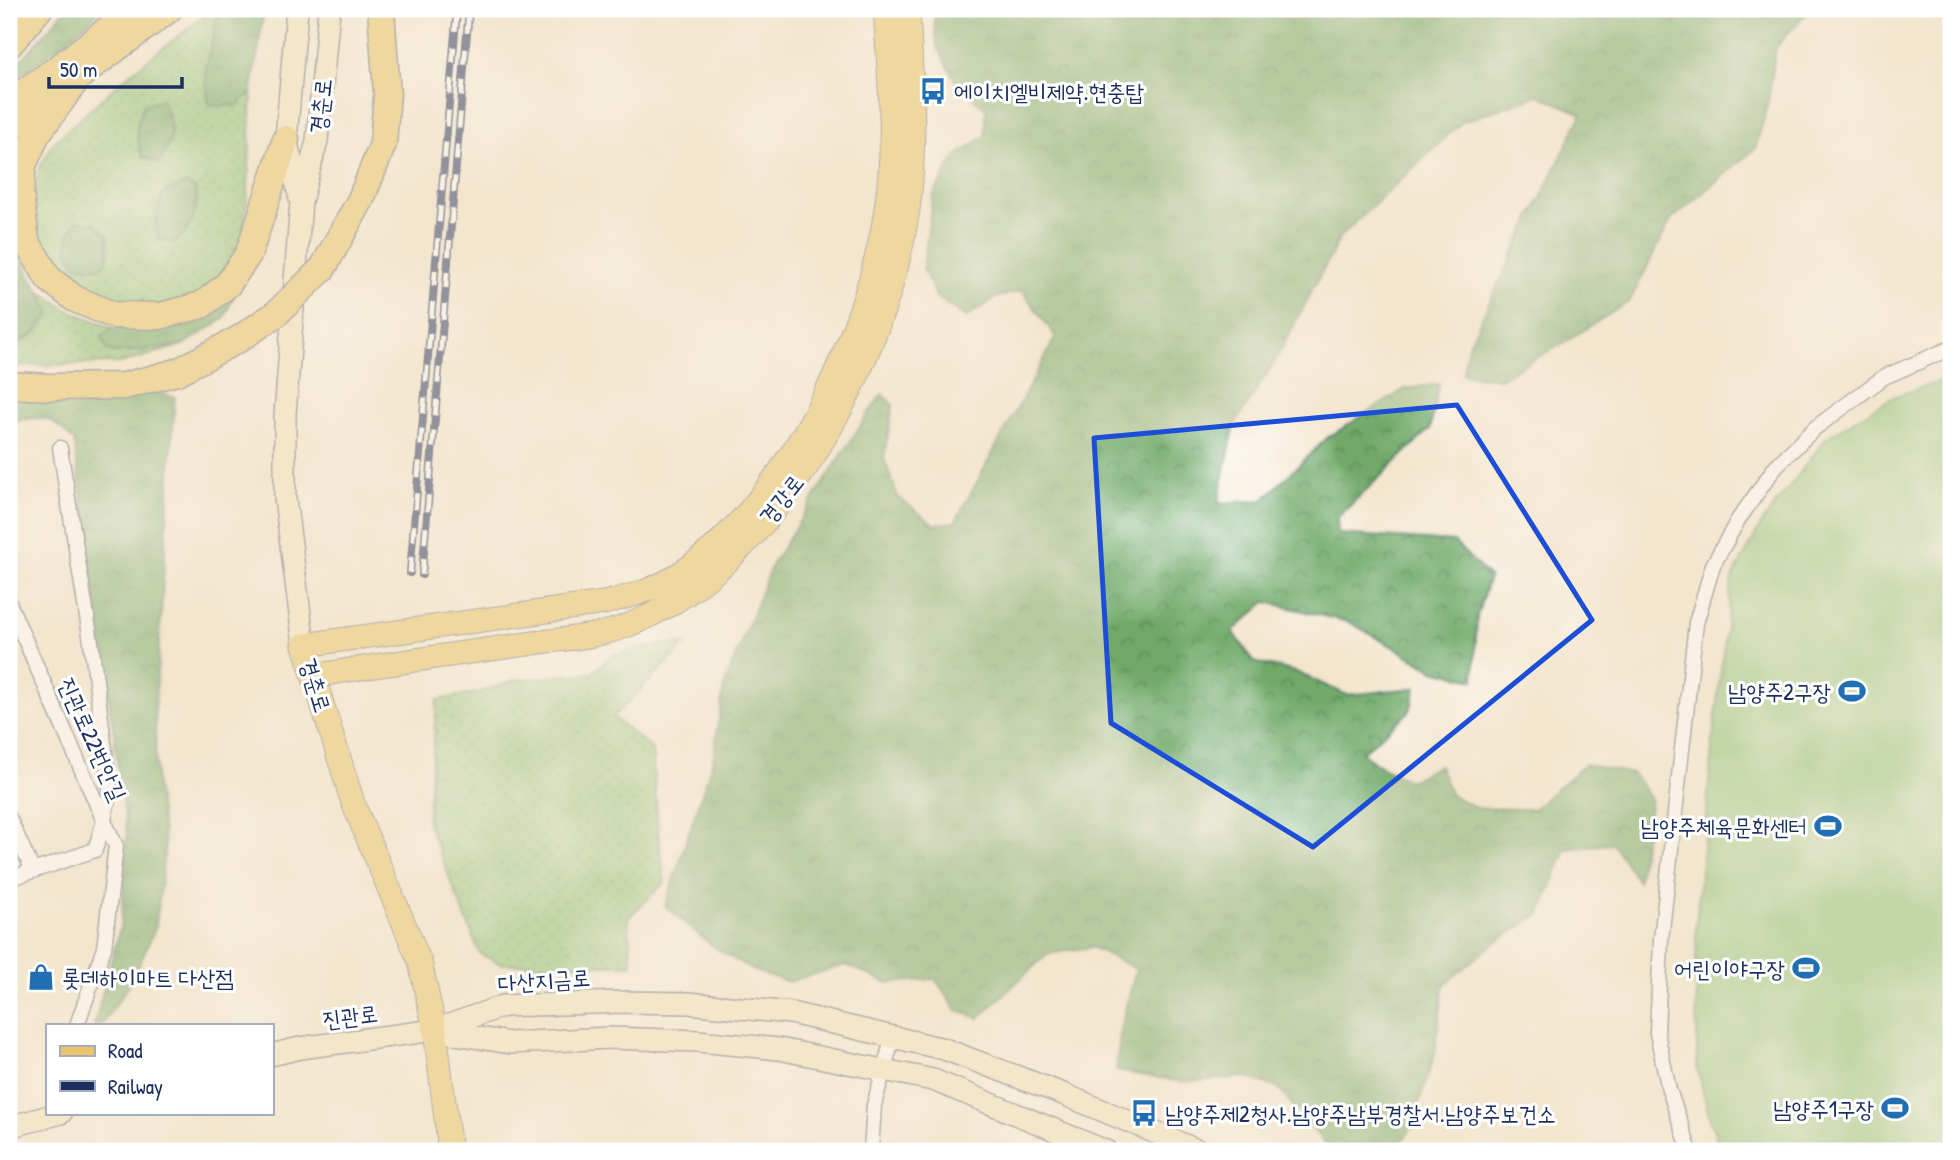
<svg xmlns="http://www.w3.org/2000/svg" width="1960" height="1160" font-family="'Patrick Hand','Poor Story',sans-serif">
<defs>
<pattern id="grass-dots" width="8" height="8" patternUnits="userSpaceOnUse" patternTransform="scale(1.75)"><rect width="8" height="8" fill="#8ac378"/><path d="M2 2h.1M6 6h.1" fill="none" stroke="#709f66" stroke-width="1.8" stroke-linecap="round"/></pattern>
<pattern id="forest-crowns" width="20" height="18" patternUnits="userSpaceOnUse" patternTransform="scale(1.75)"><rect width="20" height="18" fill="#6fa968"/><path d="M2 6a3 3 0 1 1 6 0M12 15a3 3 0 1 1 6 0" fill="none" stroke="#5a8a59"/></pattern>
</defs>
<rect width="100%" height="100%" fill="#fff"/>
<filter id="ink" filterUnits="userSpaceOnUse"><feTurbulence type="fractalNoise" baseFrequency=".0143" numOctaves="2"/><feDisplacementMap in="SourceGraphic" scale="14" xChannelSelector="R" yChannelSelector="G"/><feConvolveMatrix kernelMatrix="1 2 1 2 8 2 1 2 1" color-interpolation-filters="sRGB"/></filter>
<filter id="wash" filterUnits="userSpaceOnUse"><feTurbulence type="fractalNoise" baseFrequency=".00686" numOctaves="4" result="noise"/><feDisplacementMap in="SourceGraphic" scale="28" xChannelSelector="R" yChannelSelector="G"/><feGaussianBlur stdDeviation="1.57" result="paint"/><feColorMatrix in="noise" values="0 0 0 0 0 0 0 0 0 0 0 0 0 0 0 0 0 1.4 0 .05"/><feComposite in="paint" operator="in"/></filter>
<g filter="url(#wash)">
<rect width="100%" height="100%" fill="#f3e6cd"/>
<path fill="url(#grass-dots)" stroke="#52796b" stroke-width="2" d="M 213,9 L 219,9 L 205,74 L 237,105 L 252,91 L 248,191 L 242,243 L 223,276 L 198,302 L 123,311 L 62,281 L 40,243 L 33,200 L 38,171 L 52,144 L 127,76 Z
M 40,291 L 68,310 L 113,328 L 101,336 L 107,350 L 116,353 L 183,345 L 121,363 L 9,366 L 9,347 L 33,335 L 51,314 Z
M 664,644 L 686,644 L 613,717 L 652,749 L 659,842 L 665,882 L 628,918 L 632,965 L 501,964 L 480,954 L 427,821 L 437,700 L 481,692 L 515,680 L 592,673 L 613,655 Z"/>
<path fill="url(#forest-crowns)" stroke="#456c63" stroke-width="2" d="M 66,9 L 102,9 L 65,42 L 9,83 L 9,74 Z
M 219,9 L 264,9 L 252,91 L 238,105 L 221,106 L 209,104 L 205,74 Z
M 933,9 L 1810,9 L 1776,47 L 1767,108 L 1755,149 L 1671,220 L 1630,301 L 1559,346 L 1498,379 L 1462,374 L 1468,346 L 1582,114 L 1539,95 L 1462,122 L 1341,236 L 1275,361 L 1235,424 L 1218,503 L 1263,500 L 1327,438 L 1405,389 L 1439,384 L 1430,429 L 1337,518 L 1338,534 L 1454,542 L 1489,577 L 1477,616 L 1474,680 L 1434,670 L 1349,622 L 1266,602 L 1233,631 L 1254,662 L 1296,672 L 1347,695 L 1416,688 L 1410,711 L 1362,752 L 1376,764 L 1410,781 L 1439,765 L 1451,795 L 1477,808 L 1533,809 L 1585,764 L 1633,774 L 1651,799 L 1638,882 L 1613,844 L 1566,849 L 1541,913 L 1494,943 L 1444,985 L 1435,1055 L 1408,1134 L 1391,1151 L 1331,1151 L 1278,1088 L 1246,1077 L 1183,1082 L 1116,1071 L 1121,1026 L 1136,969 L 1092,947 L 1047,954 L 979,1018 L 957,1011 L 935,979 L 887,983 L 846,965 L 788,982 L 754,971 L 712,946 L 665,906 L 713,759 L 724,686 L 772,564 L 867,415 L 882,394 L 893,405 L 884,458 L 898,497 L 934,524 L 955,522 L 1056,337 L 1022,291 L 998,297 L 966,317 L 936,297 L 923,269 L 932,198 L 955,157 L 985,136 L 986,109 L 957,83 L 937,46 Z
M 162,99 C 172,123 177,141 158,163 L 142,156 C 135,136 136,123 144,104 Z
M 186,184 L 195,188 C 200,208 192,232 173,243 L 158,238 C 152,220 158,209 164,192 Z
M 77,221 L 95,223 L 108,236 L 109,254 L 105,264 L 96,268 L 76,265 C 64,252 66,234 77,221 Z
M 9,223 L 14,245 L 51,314 L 33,335 L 9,347 Z
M 238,287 L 224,319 L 183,345 L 116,353 L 107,350 L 101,336 L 113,328 Z
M 9,391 L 51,395 L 154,392 L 175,397 L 155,707 L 156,784 L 165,846 L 156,926 L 133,979 L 102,1025 L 94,1025 L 121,924 L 127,834 L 74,441 C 49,415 43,415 9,423 Z"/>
<path fill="#8ac378" stroke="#52796b" stroke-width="2" d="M 1951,378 L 1951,1151 L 1722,1151 L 1711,1124 L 1697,1067 L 1696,924 L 1714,728 L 1732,578 L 1763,521 L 1827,437 L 1893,397 Z"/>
</g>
<g filter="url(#ink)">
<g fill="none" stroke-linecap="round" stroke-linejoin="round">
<defs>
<path id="street" d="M 60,448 L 91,642 L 110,789 L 104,821 L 116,846 L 104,948 L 77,1025
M 9,603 L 104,821 L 95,850 L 9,879
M 9,818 L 33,871
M 871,1151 L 874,1105 L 893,1036
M 1690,1151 L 1669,1090 L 1657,1033 L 1661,939 L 1696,623 L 1713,565 L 1738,520 L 1776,466 L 1815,428 L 1884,377 L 1951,348"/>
<path id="secondary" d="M 297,9 L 286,139 L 300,199
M 304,645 L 285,498 L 285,415 L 301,201 L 317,141 L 329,9
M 437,1031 L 510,1043 L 610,1038 L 698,1041 L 779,1049 L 933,1080 L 1106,1151
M 271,1055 L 300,1048 L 435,1030 L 503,1006 L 622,1002 L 688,1003 L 791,1013 L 944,1049 L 1063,1094 L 1199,1151
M 9,1127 L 61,1113"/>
<path id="primary" d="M 313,676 C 384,664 456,654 527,644 C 559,639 596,638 626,626 C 775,570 887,361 908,209 C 917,143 911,76 908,9
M 450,1151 L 435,1030 L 420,962 L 353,803 L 304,645 L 604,603 C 626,597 649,592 669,580 C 785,513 874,324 888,194 C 895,133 889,70 885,9"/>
<path id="highway" d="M 9,45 L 39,9
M 82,72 L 37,134 L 23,165 L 20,193 L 26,241 L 49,279 L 75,299 L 113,315 L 160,316 L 202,305 L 228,284 L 249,253 L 286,139
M 9,102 L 57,69 L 134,9
M 9,128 L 169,9
M 9,385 L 49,387 L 124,386 L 177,372"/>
</defs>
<use href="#street" stroke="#676f85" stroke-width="17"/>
<use href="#secondary" stroke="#676f85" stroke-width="24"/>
<use href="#primary" stroke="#676f85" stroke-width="25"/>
<use href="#highway" stroke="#676f85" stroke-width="29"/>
<use href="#street" stroke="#fff" stroke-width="14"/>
<use href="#secondary" stroke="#f7e8c3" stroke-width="21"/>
<use href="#primary" stroke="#ecc569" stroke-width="23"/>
<use href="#highway" stroke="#ecc569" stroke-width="26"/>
<defs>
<path id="rail" d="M 410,573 L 457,9
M 422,575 L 469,9"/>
</defs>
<use href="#rail" stroke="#1b2f5e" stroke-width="8"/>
<use href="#rail" stroke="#fff" stroke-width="5" stroke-dasharray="16" stroke-linecap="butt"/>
<defs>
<path id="highway-bridge" d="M 177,372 L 239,339 L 276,314 L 323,268 L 361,199 L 383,144 L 387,94 L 381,9"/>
</defs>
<use href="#highway-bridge" stroke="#676f85" stroke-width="29" stroke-linecap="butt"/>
<use href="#highway-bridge" stroke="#ecc569" stroke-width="26"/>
</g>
</g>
<path d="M0 0H1960V1160H0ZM 1457,405 L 1592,620 L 1313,847 L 1111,723 L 1094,438 Z" fill="#f3e6cd" fill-opacity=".55" fill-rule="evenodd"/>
<path fill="none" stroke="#1d4ed8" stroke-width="5" stroke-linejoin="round" d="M 1457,405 L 1592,620 L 1313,847 L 1111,723 L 1094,438 Z"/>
<defs>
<symbol id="bus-bare" viewBox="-9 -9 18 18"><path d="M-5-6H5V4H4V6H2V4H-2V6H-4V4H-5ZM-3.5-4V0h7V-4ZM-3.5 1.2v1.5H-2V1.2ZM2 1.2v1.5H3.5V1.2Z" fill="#1f6fb2" stroke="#fff" stroke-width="2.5" paint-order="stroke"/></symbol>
<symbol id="stadium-bare" viewBox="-9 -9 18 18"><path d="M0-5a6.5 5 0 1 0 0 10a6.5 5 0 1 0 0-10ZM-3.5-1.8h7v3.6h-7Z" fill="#1f6fb2" stroke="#fff" stroke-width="2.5" paint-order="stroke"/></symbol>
<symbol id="shop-bare" viewBox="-9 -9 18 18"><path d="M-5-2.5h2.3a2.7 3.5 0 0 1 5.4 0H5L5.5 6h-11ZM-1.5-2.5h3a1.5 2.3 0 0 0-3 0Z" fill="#1f6fb2" stroke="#fff" stroke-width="2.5" paint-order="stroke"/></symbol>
</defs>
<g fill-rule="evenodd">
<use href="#bus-bare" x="914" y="72" width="38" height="38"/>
<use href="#stadium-bare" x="1833" y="672" width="38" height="38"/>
<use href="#stadium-bare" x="1809" y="807" width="38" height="38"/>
<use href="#stadium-bare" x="1787" y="949" width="38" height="38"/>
<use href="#shop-bare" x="22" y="958" width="38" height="38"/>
<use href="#stadium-bare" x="1876" y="1089" width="38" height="38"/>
<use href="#bus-bare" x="1125" y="1094" width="38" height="38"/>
</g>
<g text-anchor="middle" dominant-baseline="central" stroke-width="6" stroke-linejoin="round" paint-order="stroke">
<g font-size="23" fill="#1b2f5e" stroke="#fff" text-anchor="end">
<text x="954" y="91" text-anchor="start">에이치엘비제약.현충탑</text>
<text x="1831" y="691">남양주2구장</text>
<text x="1807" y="826">남양주체육문화센터</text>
<text x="1785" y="968">어린이야구장</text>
<text x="62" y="977" text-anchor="start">롯데하이마트 다산점</text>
<text x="1874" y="1108">남양주1구장</text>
<text x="1165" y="1113" text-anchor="start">남양주제2청사.남양주남부경찰서.남양주보건소</text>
</g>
<g font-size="23" fill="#1b2f5e" stroke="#fff">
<text transform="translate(320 106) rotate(-84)">경춘로</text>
<text transform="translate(781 499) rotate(-52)">경강로</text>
<text transform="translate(316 685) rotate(73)">경춘로</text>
<text transform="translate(93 739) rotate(66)">진관로22번안길</text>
<text transform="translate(544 980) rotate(-4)">다산지금로</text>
<text transform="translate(350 1016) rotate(-7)">진관로</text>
</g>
</g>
<rect width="1960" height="1160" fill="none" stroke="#fff" stroke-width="35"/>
<rect x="46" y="1024" width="228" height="91" fill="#ffffff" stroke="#a4acbf" stroke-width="2"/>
<rect x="60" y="1046" width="35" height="10" fill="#ecc569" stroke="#a4acbf" stroke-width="2"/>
<text x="108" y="1058" font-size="21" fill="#1b2f5e">Road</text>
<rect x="60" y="1081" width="35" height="10" fill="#1b2f5e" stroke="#a4acbf" stroke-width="2"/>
<text x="108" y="1094" font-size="21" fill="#1b2f5e">Railway</text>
<path d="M49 77v10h133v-10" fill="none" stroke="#1b2f5e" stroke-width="3.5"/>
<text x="60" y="77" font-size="21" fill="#1b2f5e" stroke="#ffffff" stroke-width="5" paint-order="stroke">50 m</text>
</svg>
